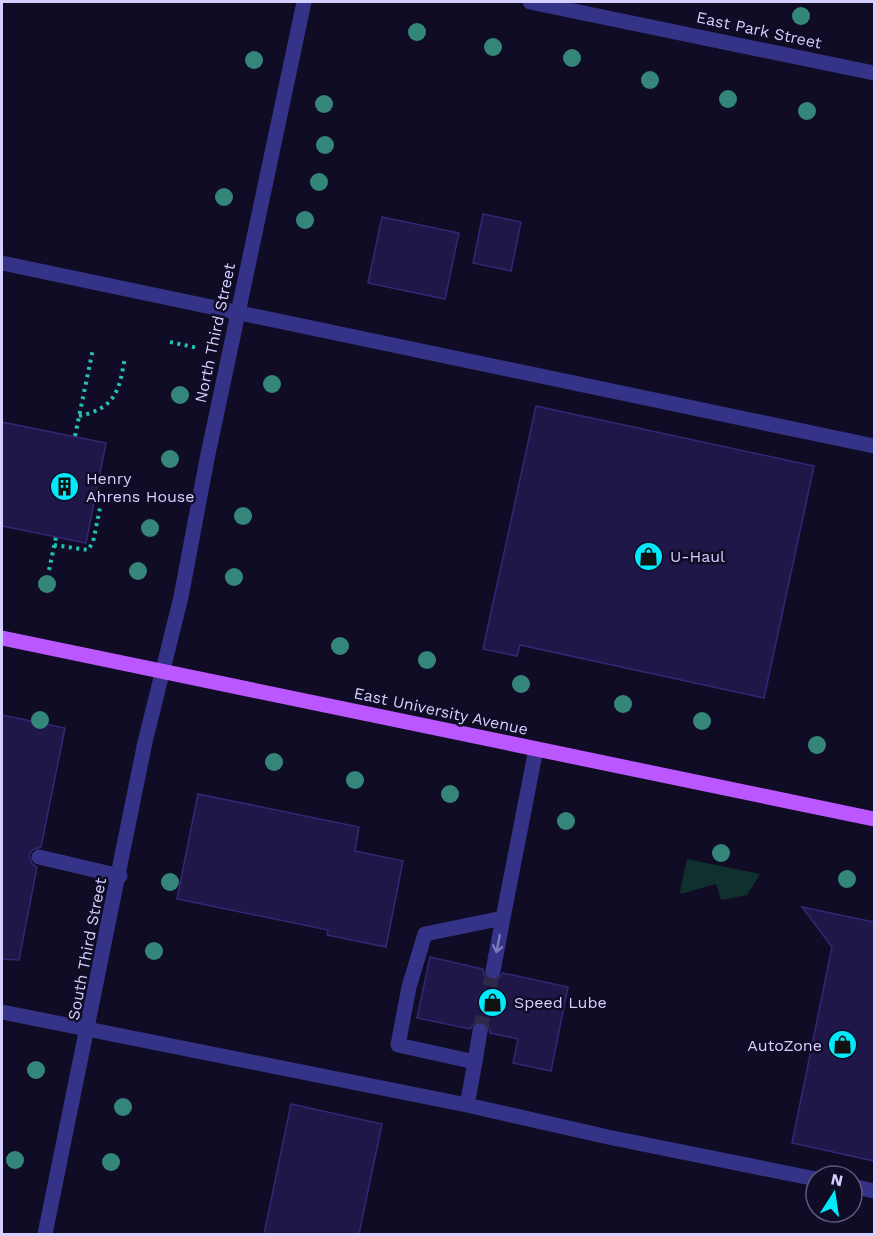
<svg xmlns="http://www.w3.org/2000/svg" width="876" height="1236" font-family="'Work Sans',sans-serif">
<rect width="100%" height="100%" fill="#100c25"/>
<path fill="#0f302d" d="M 687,859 L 760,874 L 747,895 L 721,900 L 716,884 L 681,894 L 680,891 Z"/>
<path fill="#1f1748" stroke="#342776" stroke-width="1.5" d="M 483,214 L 521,222 L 511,271 L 473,263 Z
M 382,217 L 459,233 L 445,299 L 368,283 Z
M 536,406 L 814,466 L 764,698 L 520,645 L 517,656 L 483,649 Z
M 2,422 L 106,443 L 86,543 L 2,526 Z
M 2,715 L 65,728 L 41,847 L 32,850 L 29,855 L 32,864 L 37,867 L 19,960 L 2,959 Z
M 198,794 L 359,827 L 355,851 L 403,861 L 386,947 L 327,935 L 328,930 L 177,899 Z
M 802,907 L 874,922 L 874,1161 L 792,1143 L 832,947 Z
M 430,957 L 483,969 L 484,975 L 491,980 L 497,980 L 503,973 L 568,987 L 551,1071 L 513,1063 L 518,1039 L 490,1033 L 489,1027 L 482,1022 L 476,1022 L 470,1029 L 417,1018 Z
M 291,1104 L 382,1124 L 359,1234 L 264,1234 Z"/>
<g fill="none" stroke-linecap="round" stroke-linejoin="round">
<path stroke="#2d2946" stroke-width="15" stroke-dasharray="15 8" stroke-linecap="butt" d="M 480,1031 L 493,971"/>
<path stroke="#24c0b1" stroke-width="4" stroke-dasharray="3 4.5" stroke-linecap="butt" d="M 170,342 L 198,348
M 79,416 C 116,408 119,391 125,357
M 75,436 L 93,349
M 54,545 L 88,550 L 93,542 L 100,508
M 49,570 L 56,537"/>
<path stroke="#343388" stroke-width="15" d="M 530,2 L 874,73
M 2,263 L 874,446
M 39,857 L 120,876
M 493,971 L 503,918
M 2,1012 L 467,1105 L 608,1137 L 816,1179
M 475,1062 L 480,1031
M 467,1105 L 475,1062 L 398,1045 L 409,987 L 425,934 L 503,918 L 536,749
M 852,1186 L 874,1191
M 45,1234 L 145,742 L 181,597 L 207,459 L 304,2"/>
<path stroke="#bb57ff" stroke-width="15" d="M 2,638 L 874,819"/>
</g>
<g fill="#34867a">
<circle cx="801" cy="16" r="9"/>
<circle cx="417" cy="32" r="9"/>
<circle cx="493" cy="47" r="9"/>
<circle cx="572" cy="58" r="9"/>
<circle cx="254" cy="60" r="9"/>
<circle cx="650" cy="80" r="9"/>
<circle cx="728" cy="99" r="9"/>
<circle cx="324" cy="104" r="9"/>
<circle cx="807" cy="111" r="9"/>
<circle cx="325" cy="145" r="9"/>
<circle cx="319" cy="182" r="9"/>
<circle cx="224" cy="197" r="9"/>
<circle cx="305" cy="220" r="9"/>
<circle cx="272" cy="384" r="9"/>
<circle cx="180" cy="395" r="9"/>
<circle cx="170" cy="459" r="9"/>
<circle cx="243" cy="516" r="9"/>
<circle cx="150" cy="528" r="9"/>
<circle cx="138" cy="571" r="9"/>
<circle cx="234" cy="577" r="9"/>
<circle cx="47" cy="584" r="9"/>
<circle cx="340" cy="646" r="9"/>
<circle cx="427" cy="660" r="9"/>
<circle cx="521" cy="684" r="9"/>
<circle cx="623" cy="704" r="9"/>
<circle cx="40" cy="720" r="9"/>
<circle cx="702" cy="721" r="9"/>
<circle cx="817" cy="745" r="9"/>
<circle cx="274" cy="762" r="9"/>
<circle cx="355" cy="780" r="9"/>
<circle cx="450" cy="794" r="9"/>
<circle cx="566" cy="821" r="9"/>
<circle cx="721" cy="853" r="9"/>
<circle cx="847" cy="879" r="9"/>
<circle cx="170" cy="882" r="9"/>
<circle cx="154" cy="951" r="9"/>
<circle cx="36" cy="1070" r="9"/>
<circle cx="123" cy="1107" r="9"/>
<circle cx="15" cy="1160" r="9"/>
<circle cx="111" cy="1162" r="9"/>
</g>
<defs><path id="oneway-shaft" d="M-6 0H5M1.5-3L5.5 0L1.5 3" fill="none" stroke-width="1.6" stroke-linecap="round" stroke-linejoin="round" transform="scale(1.5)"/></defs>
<use stroke="#7c7abe" href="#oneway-shaft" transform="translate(498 944) rotate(101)"/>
<defs>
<symbol id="building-disc" viewBox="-11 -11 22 22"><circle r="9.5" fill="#00eafb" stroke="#100c25"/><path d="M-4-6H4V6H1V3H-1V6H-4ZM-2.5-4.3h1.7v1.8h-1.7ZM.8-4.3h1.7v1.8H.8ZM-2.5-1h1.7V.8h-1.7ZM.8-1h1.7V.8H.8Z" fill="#111"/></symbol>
<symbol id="shop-disc" viewBox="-11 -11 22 22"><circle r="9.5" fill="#00eafb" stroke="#100c25"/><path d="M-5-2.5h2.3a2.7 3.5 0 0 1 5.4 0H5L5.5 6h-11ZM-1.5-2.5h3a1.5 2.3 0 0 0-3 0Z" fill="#111"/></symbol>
</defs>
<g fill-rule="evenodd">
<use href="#building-disc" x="48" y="470" width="33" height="33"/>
<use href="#shop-disc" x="632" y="540" width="33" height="33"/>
<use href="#shop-disc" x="476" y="986" width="33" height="33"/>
<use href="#shop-disc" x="826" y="1028" width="33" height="33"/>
</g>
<g text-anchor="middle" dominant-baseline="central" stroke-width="5" stroke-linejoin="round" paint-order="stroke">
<g font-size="16" fill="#d4d0ff" stroke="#100c25">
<text transform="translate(759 30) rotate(12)">East Park Street</text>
<text transform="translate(215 333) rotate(-78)">North Third Street</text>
<text transform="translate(441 711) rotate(12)">East University Avenue</text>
<text transform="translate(87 949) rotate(-79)">South Third Street</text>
</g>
<g font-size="16" fill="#d4d0ff" stroke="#100c25" text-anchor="start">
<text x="86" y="478">Henry<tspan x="86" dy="18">Ahrens House</tspan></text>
<text x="670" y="556">U-Haul</text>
<text x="514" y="1002">Speed Lube</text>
<text x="822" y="1045" text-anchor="end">AutoZone</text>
</g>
</g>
<rect width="876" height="1236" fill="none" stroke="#d4d0ff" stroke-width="6"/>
<g transform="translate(834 1194) rotate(12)"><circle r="28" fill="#100c25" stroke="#5e5a7c" stroke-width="1.5"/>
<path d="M0-4.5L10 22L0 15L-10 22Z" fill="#00eafb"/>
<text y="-9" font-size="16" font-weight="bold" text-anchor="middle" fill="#d4d0ff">N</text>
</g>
</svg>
